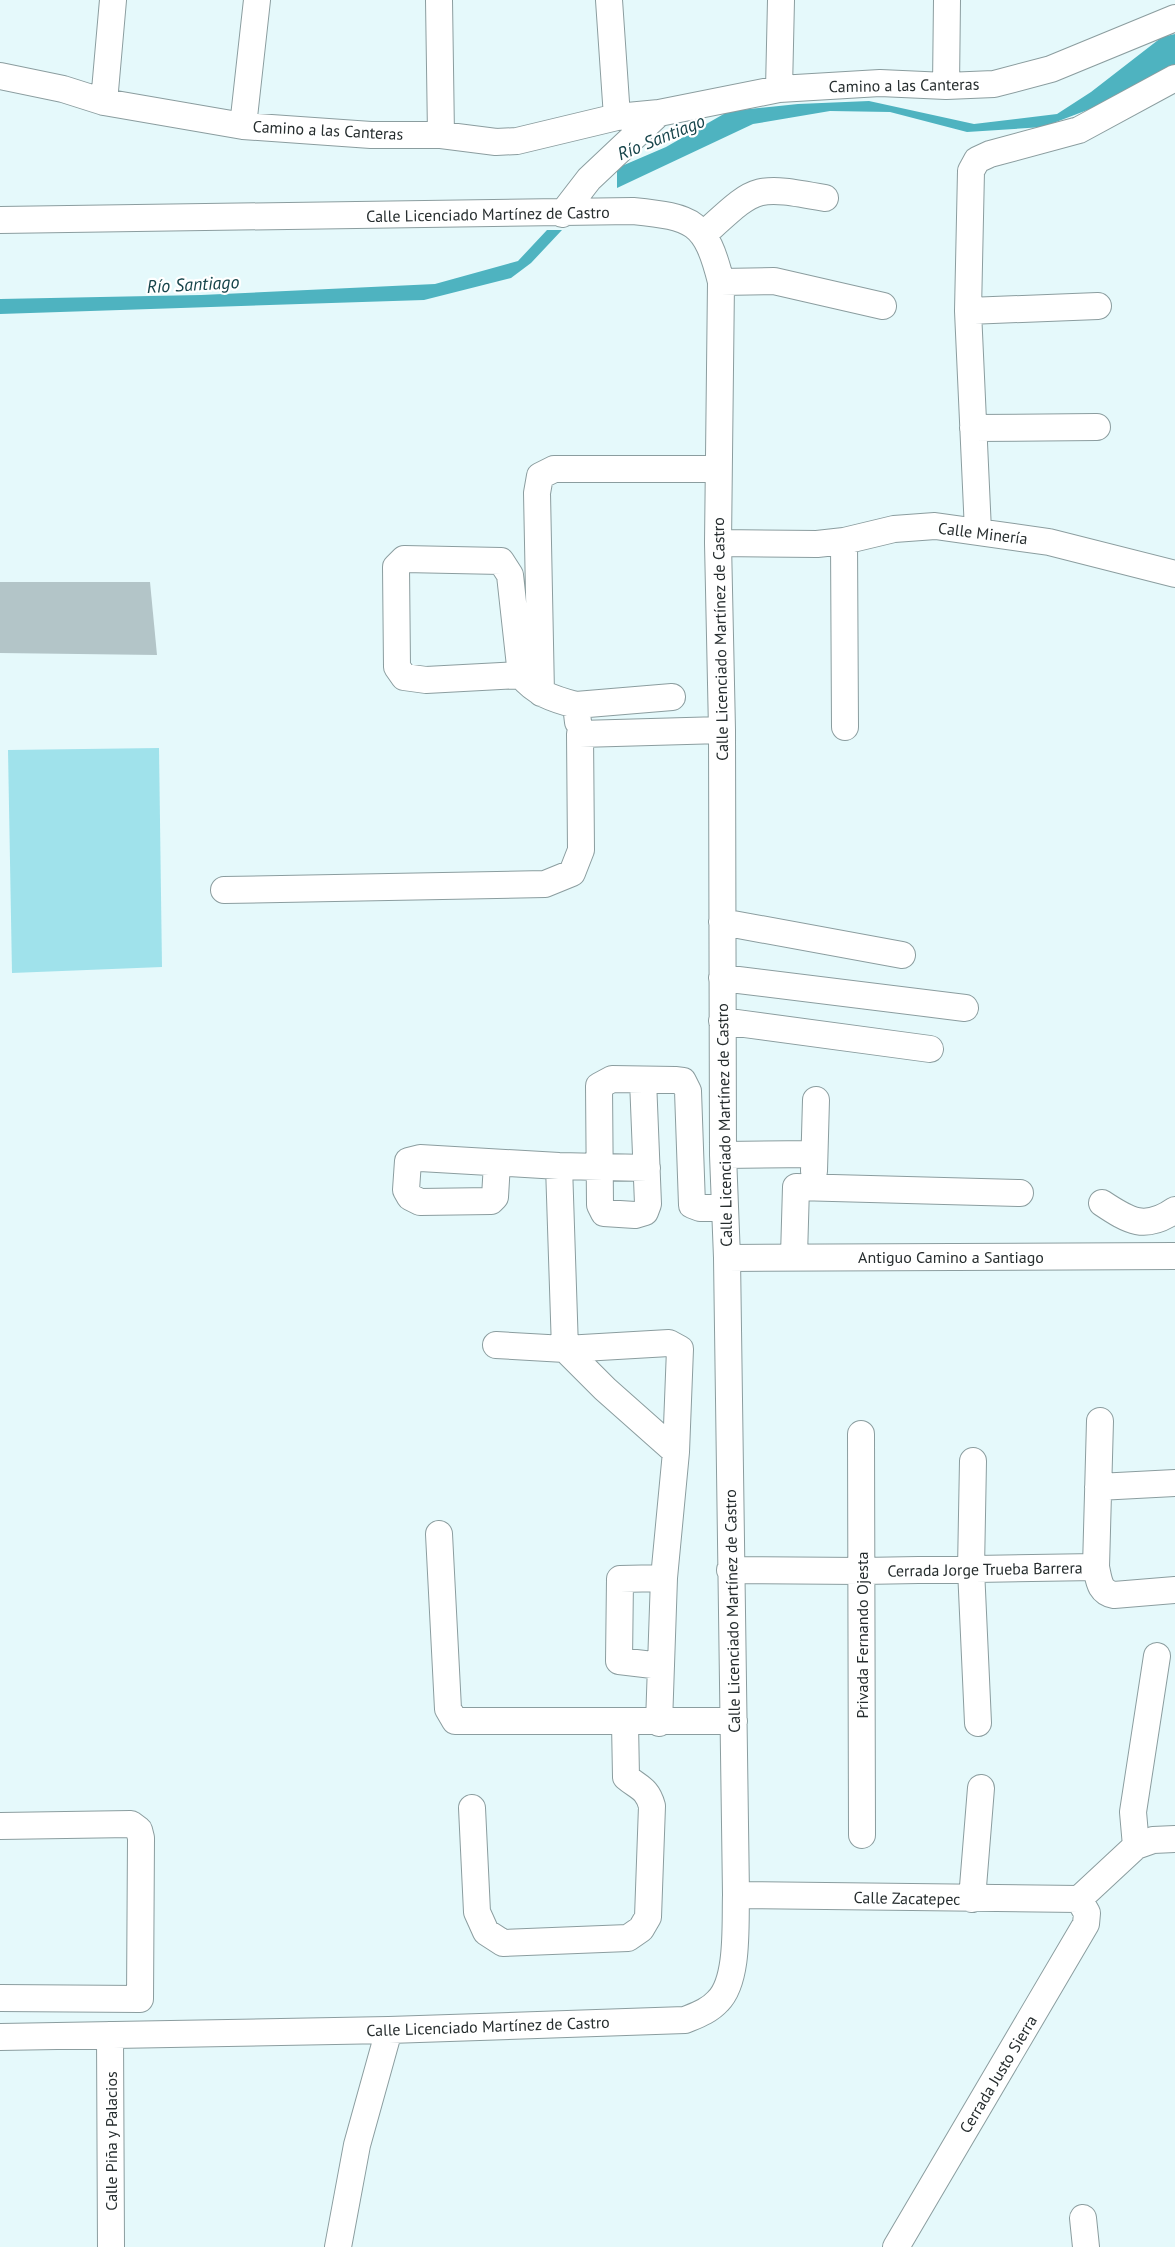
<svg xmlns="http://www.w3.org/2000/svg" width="1175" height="2247" font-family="'PT Sans',sans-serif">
<rect width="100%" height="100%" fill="#e5f9fb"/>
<path fill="#a0e2eb" d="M 159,748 L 162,967 L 12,973 L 8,750 Z"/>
<path fill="#4eb3c0" d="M 1175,34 L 1175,66 L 1137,91 L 1043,127 L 967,132 L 890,112 L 830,111 L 753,124 L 617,188 L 617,168 L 666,147 L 729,111 L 798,104 L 869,101 L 974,124 L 1057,114 L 1091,92 L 1162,37 Z
M 547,230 L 562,230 L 531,263 L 511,278 L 424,300 L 0,314 L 0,299 L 201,295 L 435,284 L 518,261 Z"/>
<path fill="#b3c5c8" d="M 0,582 L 150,582 L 157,655 L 0,653 Z"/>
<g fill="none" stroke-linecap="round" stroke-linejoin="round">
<defs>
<path id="minor" d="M 439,0 L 441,135
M 609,0 L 617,117
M 0,76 L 63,89 L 104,102 L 243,126 L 371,135 L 441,135 L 496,142 L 517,141 L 617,117 L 659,113 L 779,89 L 880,83 L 946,86 L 994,84 L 1051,69 L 1175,18
M 946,86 L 947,0
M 779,89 L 781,0
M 104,102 L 113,0
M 243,126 L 257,0
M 562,214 L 589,179 L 659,113
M 0,220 L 633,211 C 693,217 706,221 721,282 L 718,543 L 722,730 L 723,1155 L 727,1258 L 736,1895 C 735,1924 739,1980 718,2001 C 709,2011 697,2015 685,2020 L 389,2030 L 0,2037
M 704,234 C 757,186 753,185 825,198
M 721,282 L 774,281 L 883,306
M 968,311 L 1098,306
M 973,428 L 1097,427
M 978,531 L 968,311 L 971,171 L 977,160 L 990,154 L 1079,130 L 1175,78
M 844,541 L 845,727
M 718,543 L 817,544 L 844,541 L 894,529 L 935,526 L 1049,542 L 1175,574
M 521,675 L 426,680 L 404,677 L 397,667 L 396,567 L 404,559 L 501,561 L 510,575 L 521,675 C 535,693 553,699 576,705
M 541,693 L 537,493 L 540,476 L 554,469 L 718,469
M 578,722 L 576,705 L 672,697
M 224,890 L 545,884 L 572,873 L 581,850 L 580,734 L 722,730
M 722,922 L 902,955
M 722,978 L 965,1008
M 722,1021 L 930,1049
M 643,1080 L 648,1204 L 645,1212 L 635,1215 L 604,1213 L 600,1205 L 599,1086 L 612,1079 L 675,1080 L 683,1081 L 688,1091 L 692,1205 L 700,1208 L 725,1208
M 723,1155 L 814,1154
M 497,1163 L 495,1197 L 491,1201 L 420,1202 L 410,1197 L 406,1190 L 408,1161 L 420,1158 L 559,1166 L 647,1168
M 559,1166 L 565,1349 L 669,1343 L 680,1349 L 676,1452
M 814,1171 L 816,1100
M 1102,1203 C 1129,1221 1145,1231 1175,1210
M 794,1256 L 796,1187 L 1020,1193
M 727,1258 L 1175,1256
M 496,1345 L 565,1349 L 605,1389 L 676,1452 L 664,1578 L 659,1723
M 1100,1421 L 1096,1567 C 1099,1580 1099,1592 1114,1595 L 1175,1590
M 861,1434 L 862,1835
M 973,1461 L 971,1569 L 978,1723
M 1098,1487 L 1175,1483
M 439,1534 L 448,1709 L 455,1721 L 734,1721
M 730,1570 L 862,1571 L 1096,1567
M 661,1666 L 619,1661 L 620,1579 L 664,1578
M 472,1808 L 477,1912 L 486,1932 L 503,1943 L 628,1938 L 641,1929 L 648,1917 L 652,1806 C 647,1788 639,1788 626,1777 L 625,1723
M 0,1826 L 131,1824 L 139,1830 L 141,1838 L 140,1999 L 0,1998
M 1136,1846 L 1153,1840 L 1175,1839
M 736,1895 L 1079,1899
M 972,1899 L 981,1788
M 1079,1899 L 1136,1846 L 1133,1812 L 1157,1656
M 110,2035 L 111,2247
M 1083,2218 L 1086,2247
M 338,2247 L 357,2145 L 389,2030
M 896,2247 L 1086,1924 L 1087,1913 L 1079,1899"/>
</defs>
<use href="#minor" stroke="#8b9d9f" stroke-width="28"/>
<use href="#minor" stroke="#fff" stroke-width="26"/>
</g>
<g text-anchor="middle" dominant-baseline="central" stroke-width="4.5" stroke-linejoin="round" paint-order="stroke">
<g font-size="16" fill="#262d2e" stroke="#fff">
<text transform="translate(904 85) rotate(-1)">Camino a las Canteras</text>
<text transform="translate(328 130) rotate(3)">Camino a las Canteras</text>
<text transform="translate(488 214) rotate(-1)">Calle Licenciado Martínez de Castro</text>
<text transform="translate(983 533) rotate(7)">Calle Minería</text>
<text transform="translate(720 639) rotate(-91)">Calle Licenciado Martínez de Castro</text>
<text transform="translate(724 1125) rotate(-91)">Calle Licenciado Martínez de Castro</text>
<text x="951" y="1257">Antiguo Camino a Santiago</text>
<text transform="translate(985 1569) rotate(-1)">Cerrada Jorge Trueba Barrera</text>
<text transform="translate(732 1611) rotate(-91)">Calle Licenciado Martínez de Castro</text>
<text transform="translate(862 1635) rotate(-90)">Privada Fernando Ojesta</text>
<text transform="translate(907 1898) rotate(1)">Calle Zacatepec</text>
<text transform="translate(488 2026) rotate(-2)">Calle Licenciado Martínez de Castro</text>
<text transform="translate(998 2074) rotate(-59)">Cerrada Justo Sierra</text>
<text transform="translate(111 2141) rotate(-90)">Calle Piña y Palacios</text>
</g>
<g font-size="18" font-style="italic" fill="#16444a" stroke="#fff">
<text transform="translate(661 137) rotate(-22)">Río Santiago</text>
<text transform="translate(193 284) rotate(-3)">Río Santiago</text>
</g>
</g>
</svg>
